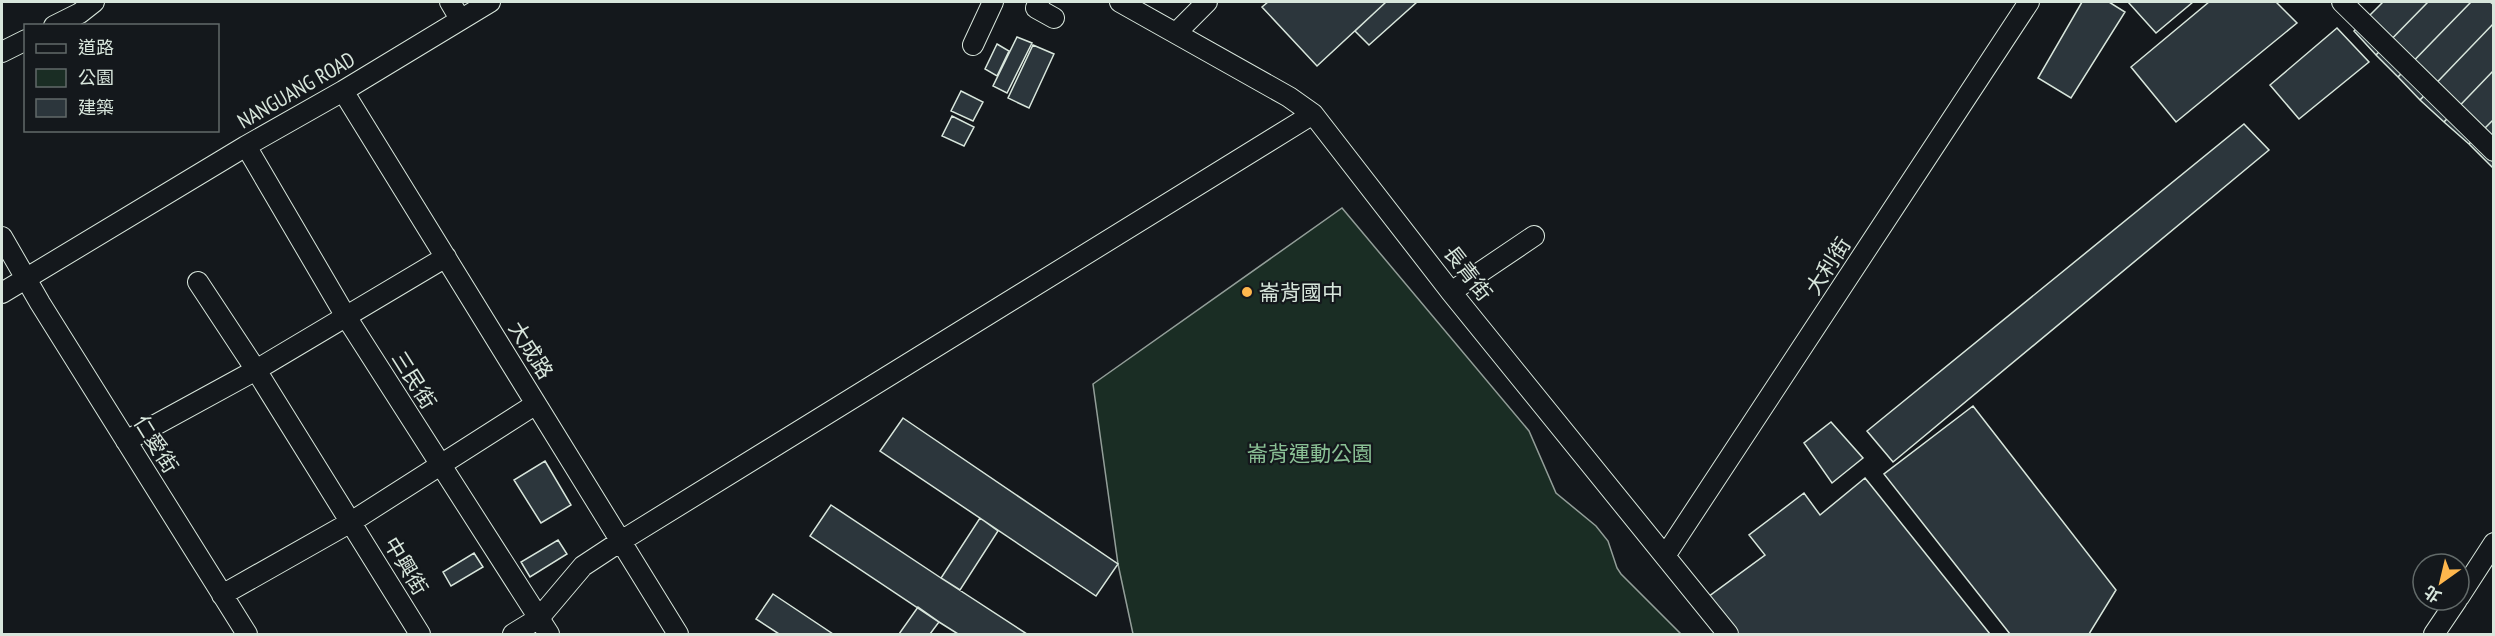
<svg xmlns="http://www.w3.org/2000/svg" width="2495" height="636" font-family="'PT Sans Narrow','Noto Sans TC',sans-serif">
<rect width="100%" height="100%" fill="#14181c"/>
<path fill="#1a2d24" stroke="#939e99" stroke-width="1.5" d="M 1342,208 L 1529,431 L 1556,493 L 1596,526 L 1608,541 L 1617,568 L 1621,574 L 1681,634 L 1133,634 L 1118,564 L 1093,384 Z"/>
<path fill="#2c363c" stroke="#d8e6dc" stroke-width="1.5" d="M 1268,2 L 1386,2 L 1317,66 L 1262,7 Z
M 1386,2 L 1417,2 L 1369,45 L 1355,31 Z
M 2082,2 L 2109,2 L 2125,12 L 2071,98 L 2038,78 Z
M 2128,2 L 2193,2 L 2156,33 Z
M 2209,2 L 2276,2 L 2297,23 L 2176,122 L 2131,67 Z
M 2383,2 L 2428,2 L 2376,55 L 2354,31 Z
M 2428,2 L 2471,2 L 2398,77 L 2376,55 Z
M 2471,2 L 2490,2 L 2494,5 L 2494,23 L 2420,100 L 2398,77 Z
M 2494,23 L 2494,70 L 2444,122 L 2420,100 Z
M 2337,28 L 2369,62 L 2299,119 L 2270,85 Z
M 1017,37 L 1032,43 L 1007,93 L 993,86 Z
M 997,44 L 1009,51 L 997,76 L 985,69 Z
M 1033,45 L 1054,54 L 1029,108 L 1008,98 Z
M 2494,70 L 2494,119 L 2469,144 L 2444,122 Z
M 961,91 L 983,102 L 973,121 L 951,111 Z
M 952,116 L 974,127 L 964,146 L 942,136 Z
M 2494,119 L 2494,169 L 2469,144 Z
M 2244,124 L 2269,150 L 1893,462 L 1867,431 Z
M 1973,406 L 2116,590 L 2089,634 L 2010,634 L 1884,474 Z
M 903,418 L 1118,564 L 1096,596 L 880,451 Z
M 1831,422 L 1863,458 L 1832,483 L 1804,443 Z
M 545,461 L 571,505 L 541,523 L 514,480 Z
M 1865,478 L 1990,634 L 1737,634 L 1708,597 L 1765,555 L 1749,535 L 1804,493 L 1820,515 Z
M 831,505 L 941,578 L 1027,634 L 958,634 L 939,622 L 810,536 Z
M 980,518 L 998,531 L 960,590 L 941,578 Z
M 558,540 L 567,554 L 530,577 L 521,562 Z
M 474,553 L 483,567 L 451,586 L 443,572 Z
M 773,594 L 833,634 L 779,634 L 756,619 Z
M 918,607 L 939,622 L 930,634 L 899,634 Z"/>
<g fill="none" stroke-linecap="round" stroke-linejoin="round">
<defs>
<path id="minor" d="M 450,2 L 460,19
M 1039,2 L 1036,8 L 1054,18
M 1120,2 L 1289,97 L 1313,114 L 1451,292 L 1728,634
M 2342,2 L 2494,151
M 54,26 L 80,13 L 94,2
M 1176,33 L 1207,2
M 973,45 L 993,2
M 2,52 L 26,40
M 343,91 L 678,634
M 246,146 L 345,315 L 549,634
M 2,237 L 40,303 L 247,634
M 198,282 L 256,370 L 420,634
M 1451,292 L 1534,236
M 2,293 L 246,146 L 343,91 L 490,2
M 126,441 L 256,370 L 446,257
M 1665,556 L 2029,2
M 222,595 L 351,522 L 536,404
M 2459,597 L 2494,543
M 513,634 L 539,618 L 583,566 L 621,541 L 1313,114
M 2434,634 L 2457,600"/>
</defs>
<use href="#minor" stroke="#d8e6dc" stroke-width="22"/>
<use href="#minor" stroke="#14181c" stroke-width="20"/>
</g>
<circle fill="#ffb74d" stroke="#14181c" stroke-width="2" cx="1247" cy="292" r="6"/>
<g text-anchor="middle" dominant-baseline="central" stroke-width="4.5" stroke-linejoin="round" paint-order="stroke">
<g font-size="21" fill="#d8e6dc" stroke="#14181c">
<text transform="translate(296 90) rotate(-30)">NANGUANG ROAD</text>
<text transform="translate(1828 266) rotate(-57)">大利街</text>
<text transform="translate(1468 273) rotate(52)">長青街</text>
<text transform="translate(531 350) rotate(58)">大成路</text>
<text transform="translate(414 380) rotate(58)">三民街</text>
<text transform="translate(156 444) rotate(58)">仁愛街</text>
<text transform="translate(406 566) rotate(59)">中興街</text>
</g>
<g font-size="21" fill="#d8e6dc" stroke="#14181c" text-anchor="start">
<text x="1259" y="292">崙背國中</text>
</g>
<g font-size="21" fill="#8ac095" stroke="#14181c">
<text x="1310" y="453">崙背運動公園</text>
</g>
</g>
<rect width="2495" height="636" fill="none" stroke="#d8e6dc" stroke-width="6"/>
<rect x="24" y="24" width="195" height="108" fill="#14181c" stroke="#626a69" stroke-width="1.5"/>
<rect x="36" y="44" width="30" height="9" fill="#14181c" stroke="#626a69" stroke-width="1.5"/>
<text x="78" y="54" font-size="18" fill="#d8e6dc">道路</text>
<rect x="36" y="69" width="30" height="18" fill="#1a2d24" stroke="#626a69" stroke-width="1.5"/>
<text x="78" y="84" font-size="18" fill="#d8e6dc">公園</text>
<rect x="36" y="99" width="30" height="18" fill="#2c363c" stroke="#626a69" stroke-width="1.5"/>
<text x="78" y="114" font-size="18" fill="#d8e6dc">建築</text>
<g transform="translate(2441 582) rotate(214)"><circle r="28" fill="#14181c" stroke="#626a69" stroke-width="1.5"/>
<path d="M0-4.5L10 22L0 15L-10 22Z" fill="#ffb74d"/>
<text y="-9" font-size="16" font-weight="bold" text-anchor="middle" fill="#d8e6dc">北</text>
</g>
</svg>
